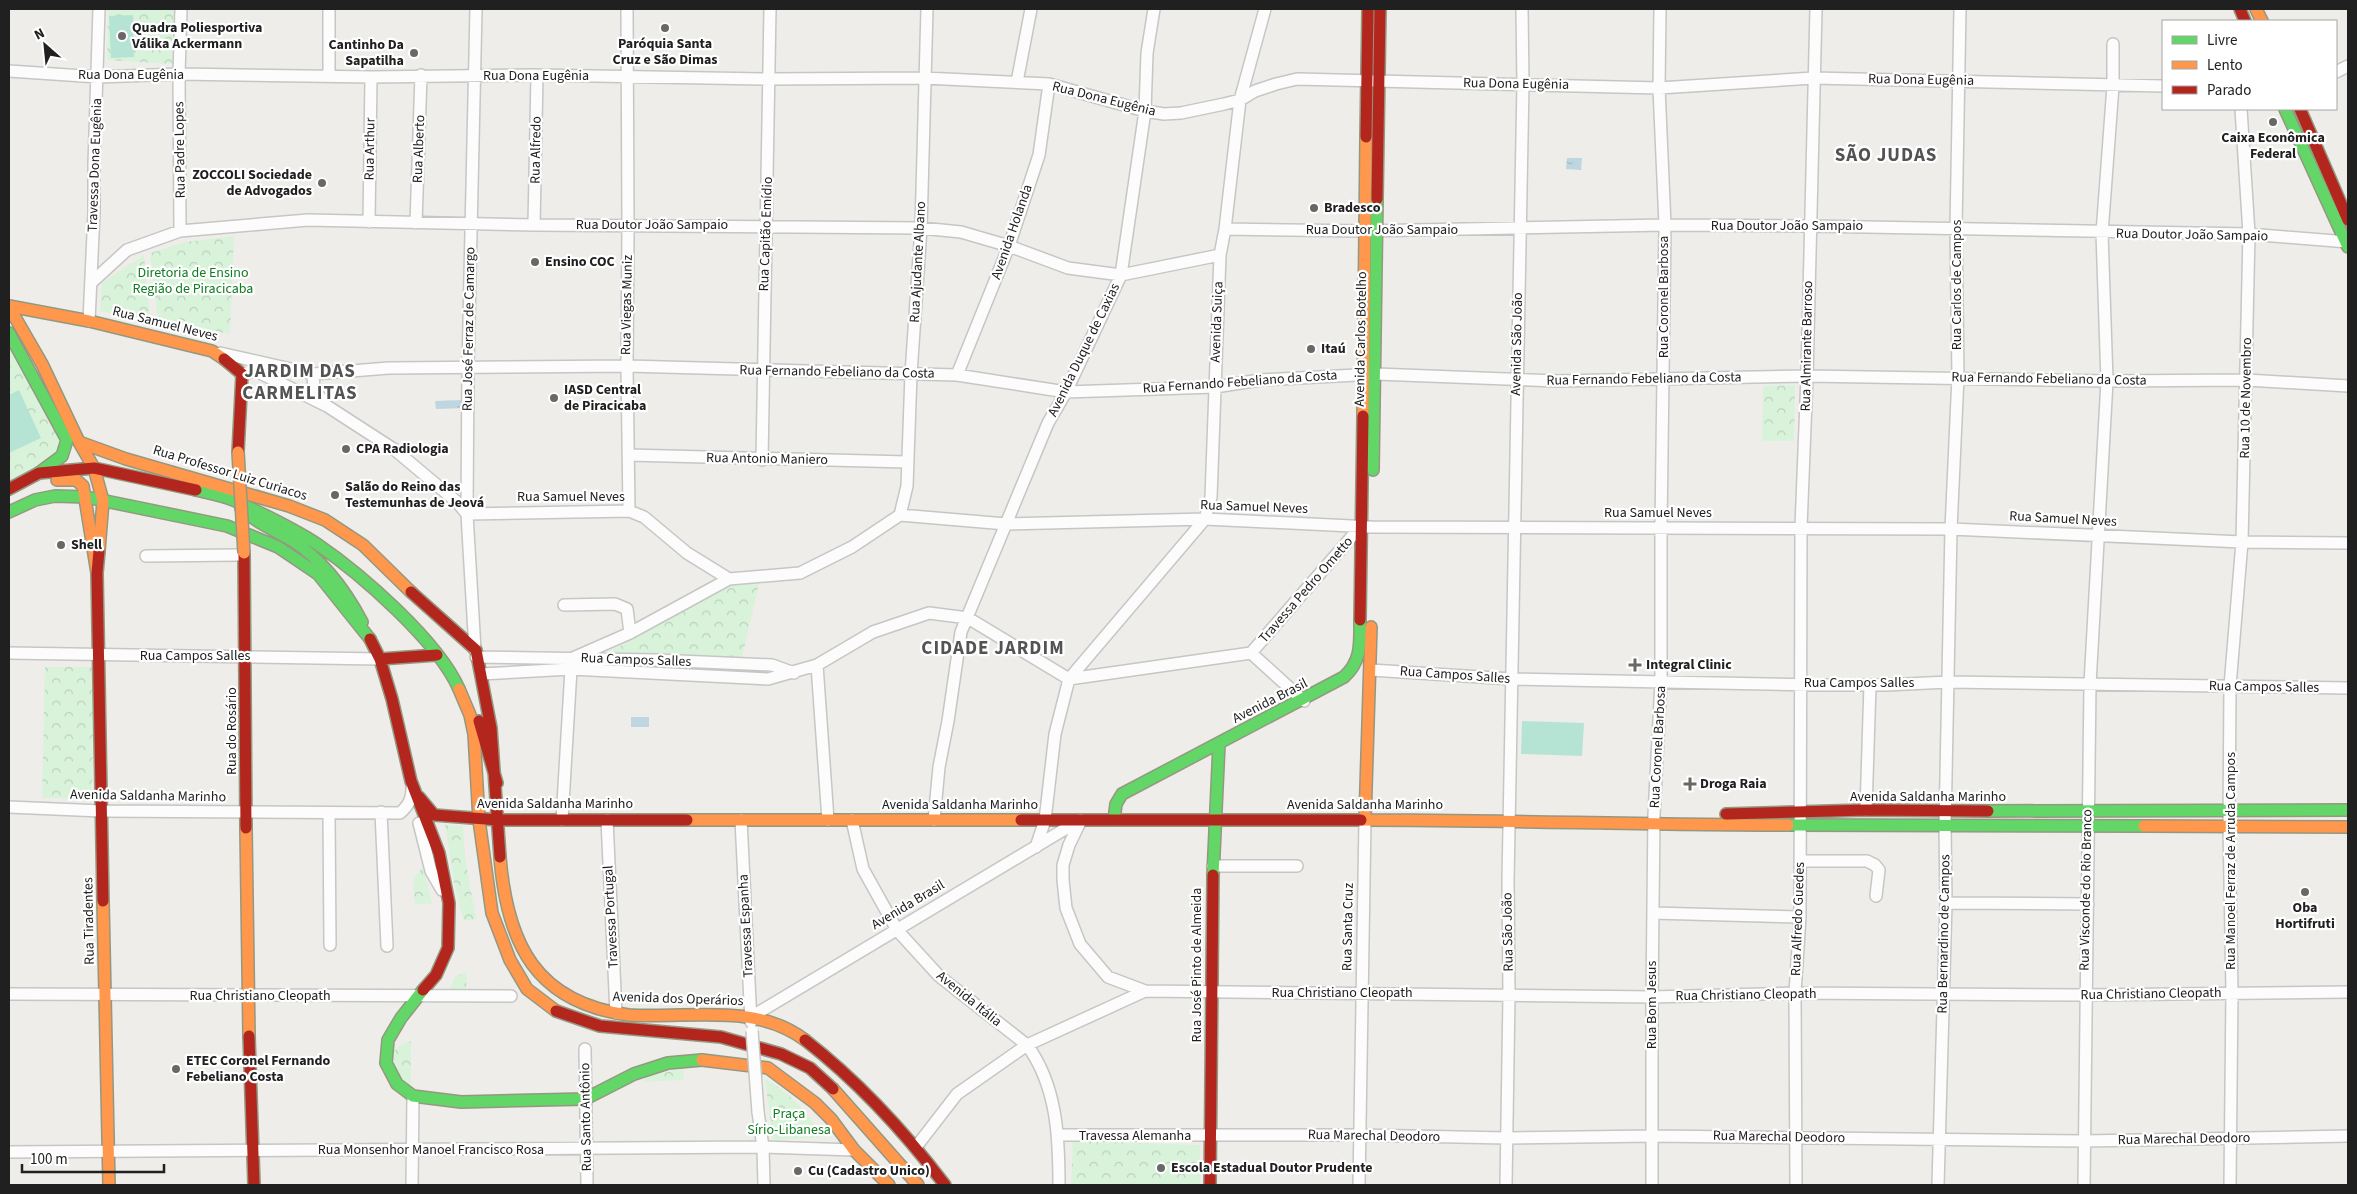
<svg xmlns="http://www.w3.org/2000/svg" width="2357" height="1194" font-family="'Source Sans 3',sans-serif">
<defs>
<pattern id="park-crowns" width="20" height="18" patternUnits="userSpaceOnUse" patternTransform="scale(1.25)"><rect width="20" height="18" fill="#d9f3db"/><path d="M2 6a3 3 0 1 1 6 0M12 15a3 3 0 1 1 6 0" fill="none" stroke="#bad0bc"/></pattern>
<pattern id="water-ripples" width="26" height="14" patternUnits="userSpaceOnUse" patternTransform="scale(1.25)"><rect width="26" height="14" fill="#bed6e0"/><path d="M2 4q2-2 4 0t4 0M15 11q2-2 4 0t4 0" fill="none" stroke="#a3b7c0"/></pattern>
</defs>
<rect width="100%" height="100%" fill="#eeede9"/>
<path fill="url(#park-crowns)" d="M 108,9 L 177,9 L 173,64 L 107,60 Z
M 234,236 L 230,334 L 158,321 L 150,253 L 185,242 Z
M 144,255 L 150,319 L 100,311 L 102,283 Z
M 9,333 L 68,448 L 9,489 Z
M 1795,385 L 1794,441 L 1762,441 L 1763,386 Z
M 759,583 L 742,658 L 606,654 L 729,585 Z
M 45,667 L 94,667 L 92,799 L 42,798 Z
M 445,825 L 463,826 L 465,857 L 476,919 L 464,921 L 454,882 Z
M 423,867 L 432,903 L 415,905 L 413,879 Z
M 467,972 L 466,989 L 450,989 L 455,976 Z
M 411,1041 L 411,1085 C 394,1076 393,1071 393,1052 L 402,1044 Z
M 683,1069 L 684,1080 L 643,1082 L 649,1075 Z
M 765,1079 C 789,1092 809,1113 822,1137 L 773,1140 Z
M 1073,1141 L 1200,1145 L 1200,1185 L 1071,1185 Z"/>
<path fill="#b6e4d4" d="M 133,15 L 134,57 L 111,58 L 109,16 Z
M 19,390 L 41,438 L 9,453 L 9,395 Z
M 1522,721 L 1584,723 L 1582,756 L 1521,754 Z"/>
<path fill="url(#water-ripples)" d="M 1567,158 L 1582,158 L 1581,170 L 1566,169 Z
M 464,400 L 465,408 L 436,409 L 435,401 Z
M 631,717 L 649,717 L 649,727 L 631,727 Z"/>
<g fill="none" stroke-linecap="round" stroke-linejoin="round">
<defs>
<path id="street" d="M 627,9 L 628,226 L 627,366 L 629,511
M 9,71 L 98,77 L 179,74 L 371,77 L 537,75 L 770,79 L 925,78 L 1049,84 L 1145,111 L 1164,114 L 1181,113 L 1224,104 L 1240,100 L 1255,91 L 1276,84 L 1297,79 L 1659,88 L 1813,78 L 2163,86
M 2336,72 L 2348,66
M 329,75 L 329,9
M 1017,82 L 1031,9
M 369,222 L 371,77
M 416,223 L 421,75
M 534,225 L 537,75
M 1225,229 L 1365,231 L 1665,225 L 1810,226 L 2249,234 L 2348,242
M 180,231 L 179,74 L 181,9
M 92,282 L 127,250 L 180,231 L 308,220 L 534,225 L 921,228 L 961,232 L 1009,246 L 1068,268 L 1121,275 L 1220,255
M 89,321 L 94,212 L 94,164 L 99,9
M 220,353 L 313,374 L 389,368 L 627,366 L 957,375 L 1066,392 L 1215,387 L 1260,380 L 1376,374 L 1557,381 L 1807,376 L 2107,381 L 2247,380 L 2348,386
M 242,374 L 256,371 L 327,406 L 395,450 L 457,502 L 467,514 L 629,511 L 644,517 L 687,553 L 729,579 L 800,573 L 852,547 L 900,515 L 1006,524 L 1205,519 L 1372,527 L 1951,529 L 2242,542 L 2348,543
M 313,374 L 314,390 L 323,401
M 957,375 L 1009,246 L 1039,155 L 1049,84
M 628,455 L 907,462
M 762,460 L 770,9
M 900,515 L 907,486 L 911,374 L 921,228 L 927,9
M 146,556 L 238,555
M 564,605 L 615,604 L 627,609 L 630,633
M 475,650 L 467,514 L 468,366 L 476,9
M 9,653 L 380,659
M 1251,653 L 1361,526
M 476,657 L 657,660 L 772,665 L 794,673
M 817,665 L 828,820
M 1371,670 L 1512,679 L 1812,685 L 1886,685 L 1948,682 L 2348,688
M 481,674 L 571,669 L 768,679 L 817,665 L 873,632 L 929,613 L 968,618 L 1069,679 L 1251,653 L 1304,701
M 9,807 L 101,811 L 400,813 C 409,805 412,799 412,787
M 1866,810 L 1870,685
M 381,812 L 387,946
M 329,813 L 330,945
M 562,820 L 571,669 L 573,658 L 630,633 L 729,579
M 607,820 L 616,1013
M 741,820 L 751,1022
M 852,820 L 863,869 L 897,930 L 939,976 L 1027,1045 C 1057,1086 1059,1137 1059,1185
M 934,820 L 939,767 L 948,721 L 961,632 L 1048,423 L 1066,392 L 1121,275 L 1145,111 L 1147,53 L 1154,9
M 1081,820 L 1069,845 L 1063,865 L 1063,880 L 1066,908 L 1080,944 L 1108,977 L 1145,991 L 1652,997 L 1795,993 L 2085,995 L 2348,992
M 419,823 L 431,871 L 442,890
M 1036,847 L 1045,820 L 1055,734 L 1069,679 L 1205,519 L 1211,497 L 1220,255 L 1225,229 L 1240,100 L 1265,9
M 1800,861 L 1867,861 L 1875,865 L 1879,870 L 1876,896
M 1213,866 L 1297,866
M 1946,903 L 2088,904
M 1653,913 L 1800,917
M 9,994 L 511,996
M 751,1017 L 1080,820
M 585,1049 L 587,1185
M 758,1112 L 763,1147 L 764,1185
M 1059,1135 L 1359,1135 L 1507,1138 L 1653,1136 L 2084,1141 L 2348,1136
M 916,1147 L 957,1094 L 1027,1045 L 1145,991
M 9,1152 L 763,1147 L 854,1150
M 412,1185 L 413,1096
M 1359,1185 L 1365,820
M 1506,1185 L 1509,995 L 1508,881 L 1523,84 L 1522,9
M 1652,1185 L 1652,997 L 1654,815 L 1661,681 L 1661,528 L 1665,225 L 1659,88 L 1660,9
M 1796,1185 L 1795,993 L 1800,917 L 1801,527 L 1807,376 L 1816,9
M 1938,1185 L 1946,903 L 1945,825 L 1951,529 L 1958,377 L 1956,228 L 1960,9
M 2084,1185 L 2090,684 L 2107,381 L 2102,233 L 2113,86 L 2113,44
M 2230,1185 L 2232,992 L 2229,825 L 2230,686 L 2242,542 L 2249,234 L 2241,109"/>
<path id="fast" d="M 2285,109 L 2348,247
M 9,333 L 67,440 L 62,456 L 39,473
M 1373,470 L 1377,199
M 196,490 C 208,493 222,495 233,500 C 261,513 291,527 317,544 C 361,574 438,641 459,689
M 241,508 C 256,523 275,530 293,541 C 324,561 345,590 362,622
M 9,512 L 35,500 L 55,496 L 86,497 L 227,526 L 278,547 L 318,574 L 370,639
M 1988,811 L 2348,810
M 1114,820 L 1116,804 L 1122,794 L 1344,677 C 1362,661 1360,643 1360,620
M 1788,825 L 2144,826
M 1213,875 L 1219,744
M 423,990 L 401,1018 L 388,1040 L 386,1063 L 397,1084 L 413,1096 L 461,1102 L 585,1099 L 634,1074 L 668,1063 L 702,1060"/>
<path id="slow" d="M 2256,9 L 2262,21
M 9,306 L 89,321 L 212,351 L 224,359
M 9,307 L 42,364 L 79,442 L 94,468 L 103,501 L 99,551
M 1363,416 L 1366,137
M 79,442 L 126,459 L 289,506 L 325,520 L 363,545 L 411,592
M 57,480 L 76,480 L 83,486 L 97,573
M 459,689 L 470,715 L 474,734 L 479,820 L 492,913 L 510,960 L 527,989 L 556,1011
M 687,820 L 1021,820
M 1361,820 C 1504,820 1646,825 1788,825
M 1365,820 L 1371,627
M 2144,826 L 2348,827
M 246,828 L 249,1036
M 500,857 C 507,944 536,1003 629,1015 C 688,1019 755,1002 805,1040
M 103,901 L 109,1185
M 702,1060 L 768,1068 L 815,1103 L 831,1119 L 854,1150 L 889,1185
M 833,1089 L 918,1185"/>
<path id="jam" d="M 2240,9 L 2245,21
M 2300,109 L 2348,220
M 1366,137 L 1368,9
M 1377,199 L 1380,9
M 224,359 L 242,374 L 238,452
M 9,489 L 39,473 L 94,468 L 196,490
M 99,551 L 97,573 L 103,901
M 244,553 L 246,828
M 411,592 L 476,650 L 491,728 L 500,857
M 1360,620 L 1363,416
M 370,639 L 380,659 L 392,699 L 411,781 L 439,853 L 449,903 L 448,948 L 436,975 L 423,990
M 380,659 L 437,655
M 479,721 L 497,783
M 419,797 L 434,815 L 498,820 L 687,820
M 1726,814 L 1866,810 L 1988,811
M 1021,820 L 1361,820
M 556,1011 L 600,1026 L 721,1037 L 781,1054 L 810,1068 L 833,1089
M 249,1036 L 254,1185
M 805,1040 C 859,1082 904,1131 945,1185
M 1210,1185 L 1213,875"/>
</defs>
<use href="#street" stroke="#c7c6c5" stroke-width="14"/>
<use href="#fast" stroke="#949881" stroke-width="14"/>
<use href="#slow" stroke="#949881" stroke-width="14"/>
<use href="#jam" stroke="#949881" stroke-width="14"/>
<use href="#street" stroke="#fcfcfc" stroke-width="11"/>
<use href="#fast" stroke="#63d668" stroke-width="11"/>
<use href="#slow" stroke="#ff974d" stroke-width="11"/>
<use href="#jam" stroke="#b3261e" stroke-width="11"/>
<defs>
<path id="street-bridge" d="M 752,1031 L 758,1112"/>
<path id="slow-bridge" d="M 238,452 L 244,553"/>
</defs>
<use href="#street-bridge" stroke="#c7c6c5" stroke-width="14" stroke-linecap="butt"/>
<use href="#slow-bridge" stroke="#949881" stroke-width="14" stroke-linecap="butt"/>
<use href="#street-bridge" stroke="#fcfcfc" stroke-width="11"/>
<use href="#slow-bridge" stroke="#ff974d" stroke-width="11"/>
</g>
<g fill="#686866" stroke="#fff" stroke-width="2">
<circle cx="665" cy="28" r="5"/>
<circle cx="122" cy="36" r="5"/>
<circle cx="414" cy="53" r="5"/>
<circle cx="2273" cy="122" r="5"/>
<circle cx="322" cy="183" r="5"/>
<circle cx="1314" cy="208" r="5"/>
<circle cx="535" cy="262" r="5"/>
<circle cx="1311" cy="349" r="5"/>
<circle cx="554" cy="398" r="5"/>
<circle cx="346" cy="449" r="5"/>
<circle cx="335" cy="495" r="5"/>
<circle cx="61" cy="545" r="5"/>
<path d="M1632.5 657.5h5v5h5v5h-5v5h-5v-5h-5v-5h5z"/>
<path d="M1687.5 776.5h5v5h5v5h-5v5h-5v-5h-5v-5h5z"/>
<circle cx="2305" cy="892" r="5"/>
<circle cx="176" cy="1069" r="5"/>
<circle cx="1161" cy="1168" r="5"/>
<circle cx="798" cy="1171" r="5"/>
</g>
<g text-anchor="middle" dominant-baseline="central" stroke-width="4.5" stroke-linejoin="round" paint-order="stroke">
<g font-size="14" font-weight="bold" fill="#202020" stroke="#fff" text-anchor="start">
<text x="132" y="28">Quadra Poliesportiva<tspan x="132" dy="16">Válika Ackermann</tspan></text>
<text x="665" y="44" text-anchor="middle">Paróquia Santa<tspan x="665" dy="16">Cruz e São Dimas</tspan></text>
<text x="404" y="45" text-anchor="end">Cantinho Da<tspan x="404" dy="16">Sapatilha</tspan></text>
<text x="2273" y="138" text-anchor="middle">Caixa Econômica<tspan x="2273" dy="16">Federal</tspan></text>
<text x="312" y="175" text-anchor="end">ZOCCOLI Sociedade<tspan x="312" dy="16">de Advogados</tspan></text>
<text x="1324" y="208">Bradesco</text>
<text x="545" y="262">Ensino COC</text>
<text x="1321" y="349">Itaú</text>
<text x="564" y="390">IASD Central<tspan x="564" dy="16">de Piracicaba</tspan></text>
<text x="356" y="449">CPA Radiologia</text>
<text x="345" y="487">Salão do Reino das<tspan x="345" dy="16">Testemunhas de Jeová</tspan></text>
<text x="71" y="545">Shell</text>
<text x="1646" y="665">Integral Clinic</text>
<text x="1700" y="784">Droga Raia</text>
<text x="2305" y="908" text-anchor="middle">Oba<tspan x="2305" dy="16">Hortifruti</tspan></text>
<text x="186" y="1061">ETEC Coronel Fernando<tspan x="186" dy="16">Febeliano Costa</tspan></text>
<text x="1171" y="1168">Escola Estadual Doutor Prudente</text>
<text x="808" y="1171">Cu (Cadastro Unico)</text>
</g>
<g font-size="14" fill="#202020" stroke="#fff">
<text x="131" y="75">Rua Dona Eugênia</text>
<text x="536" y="76">Rua Dona Eugênia</text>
<text transform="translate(1921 80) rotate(1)">Rua Dona Eugênia</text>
<text transform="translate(1516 84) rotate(1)">Rua Dona Eugênia</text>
<text transform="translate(1104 99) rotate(14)">Rua Dona Eugênia</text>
<text transform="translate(370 149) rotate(-89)">Rua Arthur</text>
<text transform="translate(419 149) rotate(-88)">Rua Alberto</text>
<text transform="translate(180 150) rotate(-91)">Rua Padre Lopes</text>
<text transform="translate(536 150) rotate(-89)">Rua Alfredo</text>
<text transform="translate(95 165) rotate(-88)">Travessa Dona Eugênia</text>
<text x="652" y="225">Rua Doutor João Sampaio</text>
<text x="1787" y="226">Rua Doutor João Sampaio</text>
<text x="1382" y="230">Rua Doutor João Sampaio</text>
<text transform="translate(1012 232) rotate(-71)">Avenida Holanda</text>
<text transform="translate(766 234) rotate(-88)">Rua Capitão Emídio</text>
<text transform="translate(2192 235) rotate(1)">Rua Doutor João Sampaio</text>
<text transform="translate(918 262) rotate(-87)">Rua Ajudante Albano</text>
<text transform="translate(1957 285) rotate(-90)">Rua Carlos de Campos</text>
<text transform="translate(1664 297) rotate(-90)">Rua Coronel Barbosa</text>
<text transform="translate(627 305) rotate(-89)">Rua Viegas Muniz</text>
<text transform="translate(1217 322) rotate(-88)">Avenida Suiça</text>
<text transform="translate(165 324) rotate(14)">Rua Samuel Neves</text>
<text transform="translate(469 329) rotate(-89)">Rua José Ferraz de Camargo</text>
<text transform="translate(1361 339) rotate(-89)">Avenida Carlos Botelho</text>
<text transform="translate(1517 344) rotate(-89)">Avenida São João</text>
<text transform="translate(1807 346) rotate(-89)">Rua Almirante Barroso</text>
<text transform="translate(1084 350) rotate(-64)">Avenida Duque de Caxias</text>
<text transform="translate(837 372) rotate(1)">Rua Fernando Febeliano da Costa</text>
<text transform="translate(1644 379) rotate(-1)">Rua Fernando Febeliano da Costa</text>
<text transform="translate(2049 379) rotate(1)">Rua Fernando Febeliano da Costa</text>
<text transform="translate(1240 382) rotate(-4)">Rua Fernando Febeliano da Costa</text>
<text transform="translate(2246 398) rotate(-89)">Rua 10 de Novembro</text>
<text transform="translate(767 459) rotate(1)">Rua Antonio Maniero</text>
<text transform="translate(230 473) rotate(17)">Rua Professor Luiz Curiacos</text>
<text x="571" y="497">Rua Samuel Neves</text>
<text transform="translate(1254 507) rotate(2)">Rua Samuel Neves</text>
<text x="1658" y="513">Rua Samuel Neves</text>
<text transform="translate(2063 519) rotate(3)">Rua Samuel Neves</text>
<text transform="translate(1306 590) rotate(-49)">Travessa Pedro Ometto</text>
<text x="195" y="656">Rua Campos Salles</text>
<text transform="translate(636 660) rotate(2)">Rua Campos Salles</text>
<text transform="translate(1455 675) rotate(4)">Rua Campos Salles</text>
<text x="1859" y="683">Rua Campos Salles</text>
<text transform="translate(2264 687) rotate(1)">Rua Campos Salles</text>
<text transform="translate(1270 701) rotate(-27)">Avenida Brasil</text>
<text transform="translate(232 731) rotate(-90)">Rua do Rosário</text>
<text transform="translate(1658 747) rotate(-87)">Rua Coronel Barbosa</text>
<text transform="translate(148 796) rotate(1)">Avenida Saldanha Marinho</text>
<text x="1928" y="797">Avenida Saldanha Marinho</text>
<text x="555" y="804">Avenida Saldanha Marinho</text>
<text x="960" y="805">Avenida Saldanha Marinho</text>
<text x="1365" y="805">Avenida Saldanha Marinho</text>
<text transform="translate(2231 861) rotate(-90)">Rua Manoel Ferraz de Arruda Campos</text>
<text transform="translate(2086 890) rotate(-89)">Rua Visconde do Rio Branco</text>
<text transform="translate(908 905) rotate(-31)">Avenida Brasil</text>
<text transform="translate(611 917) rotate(-93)">Travessa Portugal</text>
<text transform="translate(1798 919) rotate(-88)">Rua Alfredo Guedes</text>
<text transform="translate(89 921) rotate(-91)">Rua Tiradentes</text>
<text transform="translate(746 926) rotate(-93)">Travessa Espanha</text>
<text transform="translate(1348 927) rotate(-89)">Rua Santa Cruz</text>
<text transform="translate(1508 932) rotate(-91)">Rua São João</text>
<text transform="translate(1944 934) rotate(-89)">Rua Bernardino de Campos</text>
<text transform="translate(1197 965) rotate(-90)">Rua José Pinto de Almeida</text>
<text x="1342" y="993">Rua Christiano Cleopath</text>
<text transform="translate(2151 994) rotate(-1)">Rua Christiano Cleopath</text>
<text transform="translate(1746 995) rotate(-1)">Rua Christiano Cleopath</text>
<text x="260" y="996">Rua Christiano Cleopath</text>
<text transform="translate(678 999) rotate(2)">Avenida dos Operários</text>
<text transform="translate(969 999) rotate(39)">Avenida Itália</text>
<text transform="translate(1652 1005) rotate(-90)">Rua Bom Jesus</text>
<text transform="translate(586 1117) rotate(-91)">Rua Santo Antônio</text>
<text x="1135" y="1136">Travessa Alemanha</text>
<text transform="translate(1374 1136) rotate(1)">Rua Marechal Deodoro</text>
<text transform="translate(1779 1137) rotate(1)">Rua Marechal Deodoro</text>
<text transform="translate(2184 1139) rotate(-1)">Rua Marechal Deodoro</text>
<text x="431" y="1150">Rua Monsenhor Manoel Francisco Rosa</text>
</g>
<g font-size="14" fill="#107c22" stroke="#fff">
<text x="193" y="273">Diretoria de Ensino<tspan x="193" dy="16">Região de Piracicaba</tspan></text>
<text x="789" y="1114">Praça<tspan x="789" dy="16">Sírio-Libanesa</tspan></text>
</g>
<g font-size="19" font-weight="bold" letter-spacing="1" fill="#535353" stroke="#fff">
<text x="1886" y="155">SÃO JUDAS</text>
<text x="300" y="371">JARDIM DAS<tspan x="300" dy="22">CARMELITAS</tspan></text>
<text x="993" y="648">CIDADE JARDIM</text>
</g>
</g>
<rect width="2357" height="1194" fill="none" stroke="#202020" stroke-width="20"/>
<rect x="2162" y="20" width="175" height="90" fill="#ffffff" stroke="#a6a6a6"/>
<rect x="2172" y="36" width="25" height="8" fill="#63d668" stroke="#a6a6a6"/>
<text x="2207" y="45" font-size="15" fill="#202020">Livre</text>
<rect x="2172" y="61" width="25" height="8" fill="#ff974d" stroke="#a6a6a6"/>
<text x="2207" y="70" font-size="15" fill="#202020">Lento</text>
<rect x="2172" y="86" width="25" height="8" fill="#b3261e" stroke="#a6a6a6"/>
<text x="2207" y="95" font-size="15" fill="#202020">Parado</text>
<g transform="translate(45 45) rotate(333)" stroke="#ffffff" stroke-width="4" paint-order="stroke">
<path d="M0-4L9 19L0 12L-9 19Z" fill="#202020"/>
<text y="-8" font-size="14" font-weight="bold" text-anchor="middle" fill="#202020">N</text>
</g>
<path d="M22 1164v8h142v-8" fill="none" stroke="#202020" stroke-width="2.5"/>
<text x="30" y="1164" font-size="15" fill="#202020" stroke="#ffffff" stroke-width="4" paint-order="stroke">100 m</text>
</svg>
